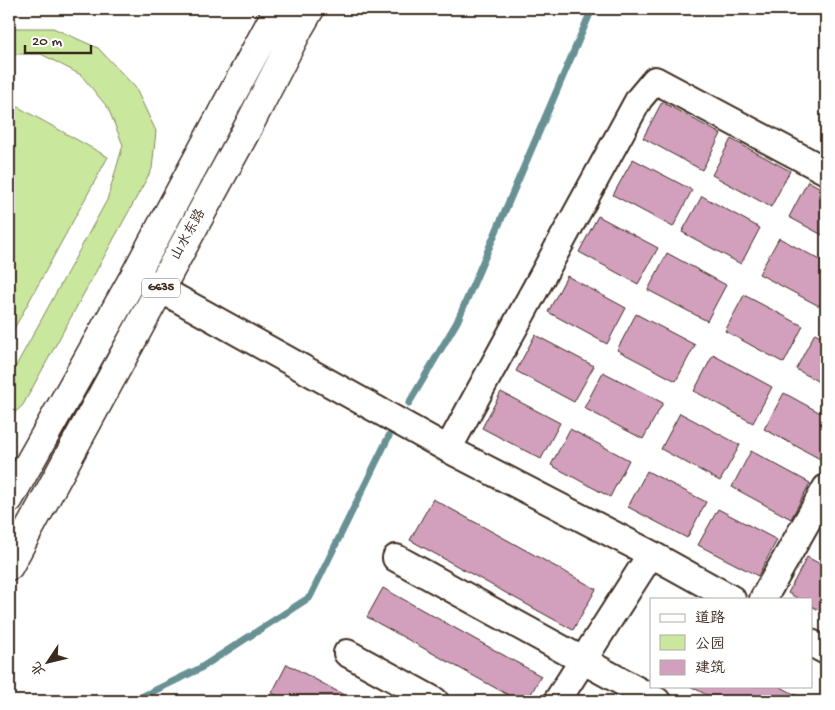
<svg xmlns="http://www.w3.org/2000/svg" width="835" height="710" font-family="'Gochi Hand','LXGW WenKai TC',sans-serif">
<rect width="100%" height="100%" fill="#fff"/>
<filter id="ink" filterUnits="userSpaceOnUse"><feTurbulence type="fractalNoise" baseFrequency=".02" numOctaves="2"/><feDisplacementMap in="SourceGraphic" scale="10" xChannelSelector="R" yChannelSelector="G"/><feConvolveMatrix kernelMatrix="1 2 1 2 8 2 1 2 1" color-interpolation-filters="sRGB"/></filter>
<g filter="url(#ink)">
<path fill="#cae79e" stroke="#82885e" d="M 9,28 L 53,28 L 98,48 L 135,87 L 156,131 L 152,169 L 23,405 L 9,418 L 9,377 L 12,373 L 107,200 L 123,145 L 108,108 L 81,75 L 41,54 L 9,54 Z
M 9,102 L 108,157 L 9,338 Z"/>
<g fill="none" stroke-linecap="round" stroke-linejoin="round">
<path stroke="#689193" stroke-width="7" d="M 409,403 L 457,322 L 592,9
M 133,701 L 199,669 L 310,597 L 389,436"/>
</g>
<path fill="#d2a0bc" stroke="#3b2a1e" d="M 662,102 L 721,134 L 702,170 L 643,138 Z
M 731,139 L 790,171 L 771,207 L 712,175 Z
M 633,159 L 692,190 L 673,227 L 613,195 Z
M 808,181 L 826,191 L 826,237 L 789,217 Z
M 702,196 L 760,228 L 741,264 L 682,232 Z
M 598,216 L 658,248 L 638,284 L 579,252 Z
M 779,238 L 826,263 L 826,291 L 819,306 L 759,274 Z
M 667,253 L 726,285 L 707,321 L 648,290 Z
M 567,276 L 626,308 L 607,344 L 548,312 Z
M 744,295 L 803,326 L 784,363 L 725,331 Z
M 636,314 L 695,345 L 676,381 L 617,350 Z
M 815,333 L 826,339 L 826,386 L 796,369 Z
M 535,335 L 594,366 L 574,402 L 516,371 Z
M 713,355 L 772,387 L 753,423 L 694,391 Z
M 603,372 L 663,403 L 643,439 L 584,408 Z
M 501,392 L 560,423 L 541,459 L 482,428 Z
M 784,393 L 826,416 L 826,456 L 824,461 L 764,429 Z
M 680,413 L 740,445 L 720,481 L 661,449 Z
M 570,429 L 629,460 L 610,497 L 551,465 Z
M 751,451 L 810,483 L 791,519 L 732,487 Z
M 647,471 L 706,502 L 687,538 L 628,507 Z
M 433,499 L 596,589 L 573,630 L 410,540 Z
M 718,509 L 777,540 L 758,576 L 698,545 Z
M 807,557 L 826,567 L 826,614 L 811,606 L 811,599 L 799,599 L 788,593 Z
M 383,588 L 541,676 L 527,701 L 519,701 L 367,617 Z
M 287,664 L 355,701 L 287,701 L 272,693 Z
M 690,686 L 779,686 L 807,701 L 718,701 Z"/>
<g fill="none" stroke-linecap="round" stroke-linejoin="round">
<defs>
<path id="street" d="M 135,275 L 448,449 L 651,554 L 732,599
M 448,449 L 639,99 L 655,80 L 826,171
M 396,558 L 657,701
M 763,599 L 826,488
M 811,643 L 826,651
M 347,653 L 435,701
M 557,701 L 651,554"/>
<path id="highway" d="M 9,499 L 135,275 L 278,9
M 9,566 L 246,131 L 299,28 L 310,9"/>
</defs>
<use href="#street" stroke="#3b2a1e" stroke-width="30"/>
<use href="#highway" stroke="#3b2a1e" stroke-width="31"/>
<use href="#street" stroke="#fff" stroke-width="26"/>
<use href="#highway" stroke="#fff" stroke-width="28"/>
</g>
</g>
<g text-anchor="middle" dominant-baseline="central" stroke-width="5" stroke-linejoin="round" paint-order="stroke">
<rect fill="#fff" stroke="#766a62" stroke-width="1" x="142" y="278.5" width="38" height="19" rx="4"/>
<g font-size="12" font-weight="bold" fill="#3b2a1e">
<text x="161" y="288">G635</text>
</g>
<g font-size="14" fill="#3b2a1e" stroke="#fff">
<text transform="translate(189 235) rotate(-61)">山水东路</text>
</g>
</g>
<rect width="835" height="710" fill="none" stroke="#fff" stroke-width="30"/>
<rect x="15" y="15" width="805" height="680" fill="none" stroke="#3b2a1e" stroke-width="2" filter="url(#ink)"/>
<rect x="650" y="598" width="162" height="90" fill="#ffffff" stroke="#b1aaa5"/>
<rect x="660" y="614" width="25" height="8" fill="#ffffff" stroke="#b1aaa5"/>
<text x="695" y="622" font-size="15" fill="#3b2a1e">道路</text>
<rect x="660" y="635" width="25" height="15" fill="#cae79e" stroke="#b1aaa5"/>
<text x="695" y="648" font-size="15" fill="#3b2a1e">公园</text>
<rect x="660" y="660" width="25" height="15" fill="#d2a0bc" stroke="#b1aaa5"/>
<text x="695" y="672" font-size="15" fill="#3b2a1e">建筑</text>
<g transform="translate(48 662) rotate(235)" stroke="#ffffff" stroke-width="4" paint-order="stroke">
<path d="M0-4L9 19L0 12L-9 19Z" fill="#3b2a1e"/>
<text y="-8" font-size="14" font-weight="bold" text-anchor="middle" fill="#3b2a1e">北</text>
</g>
<path d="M25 45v8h66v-8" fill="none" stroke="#3b2a1e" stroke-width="2.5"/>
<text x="32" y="45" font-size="15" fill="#3b2a1e" stroke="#ffffff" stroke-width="4" paint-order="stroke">20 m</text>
</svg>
